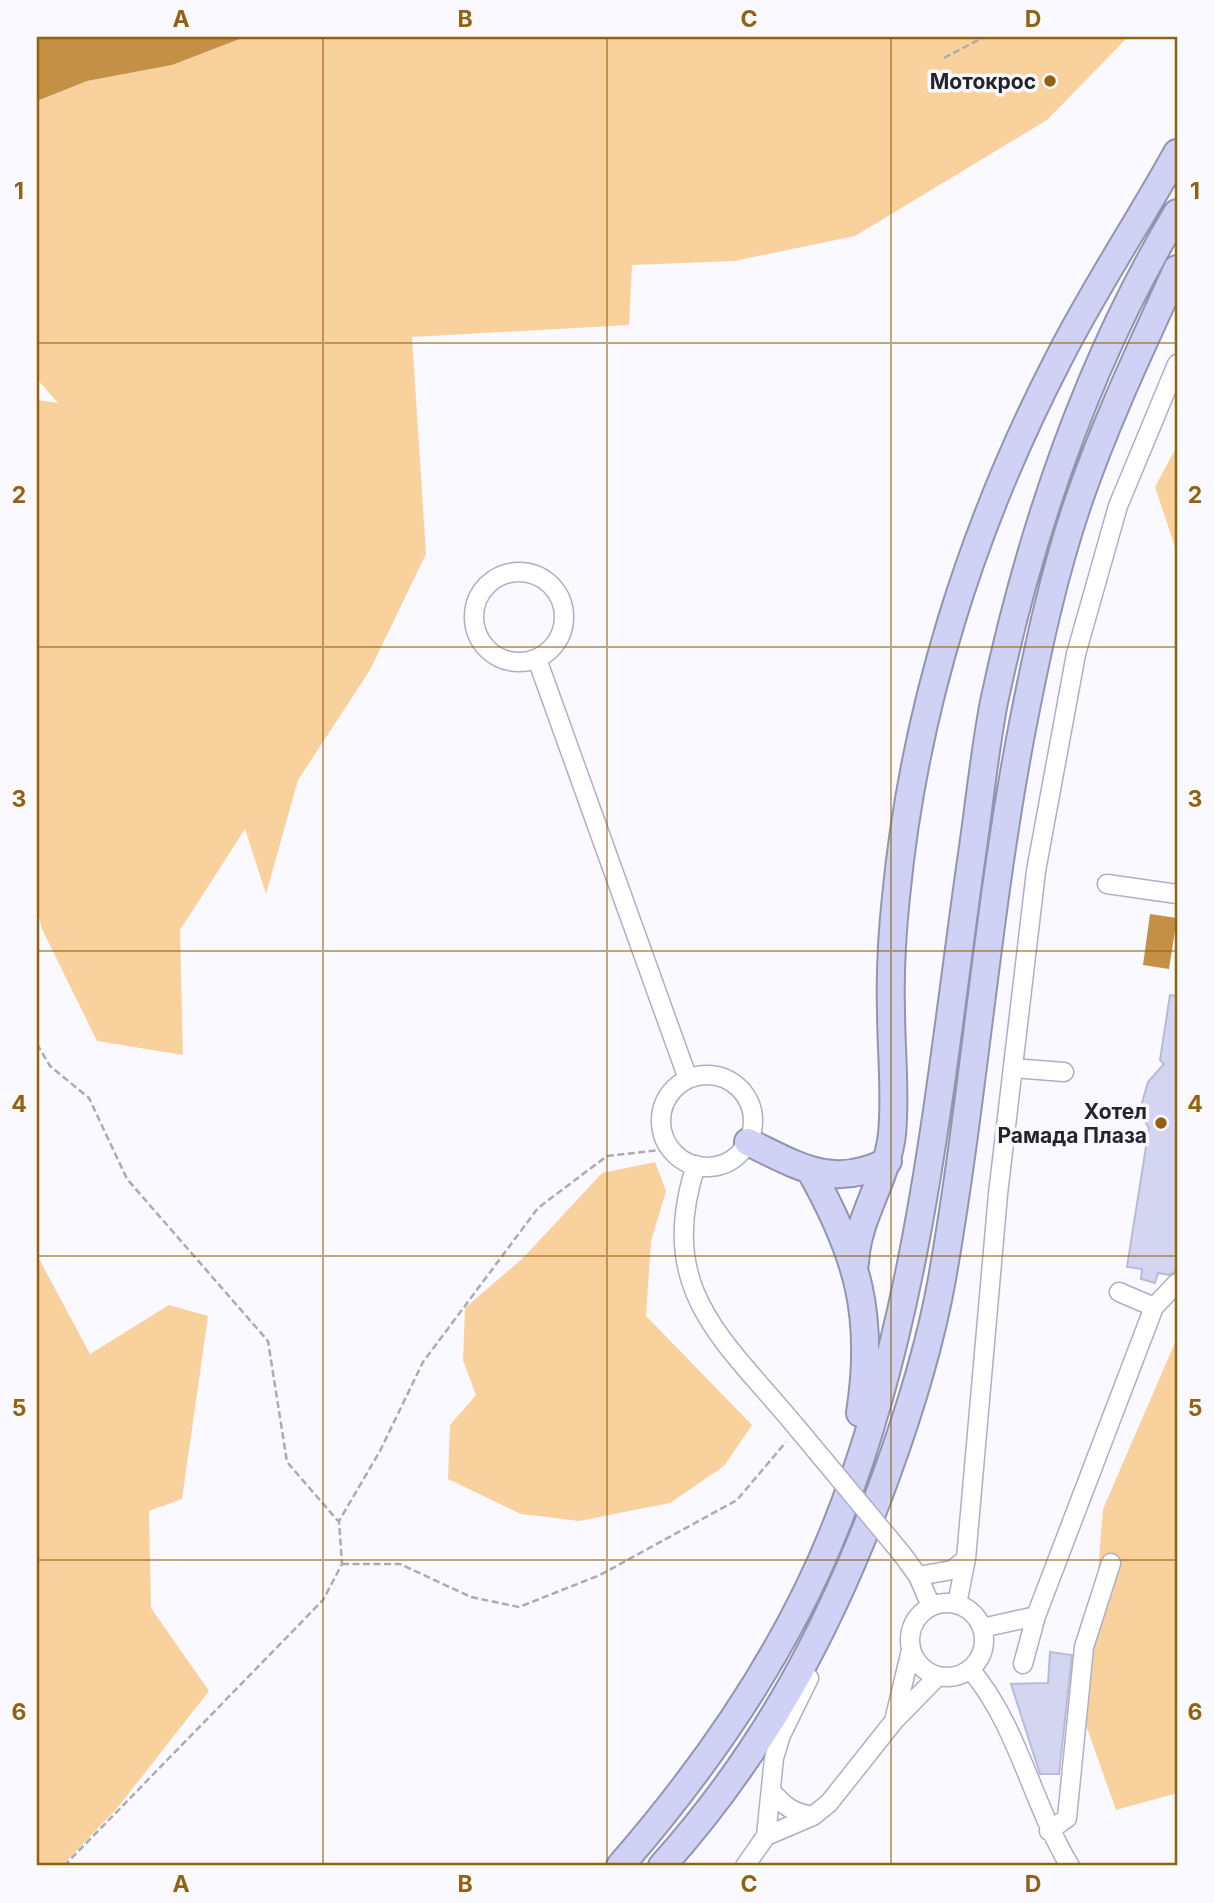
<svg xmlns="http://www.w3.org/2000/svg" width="1214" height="1903" font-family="Inter,sans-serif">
<rect width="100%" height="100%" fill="#f9f9ff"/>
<path fill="#f8d19d" d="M 245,37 L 1128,37 L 1047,120 L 855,236 L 734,261 L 632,265 L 629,325 L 412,337 L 426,554 L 370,670 L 298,780 L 266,894 L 245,829 L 180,930 L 183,1055 L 97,1041 L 42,929 L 37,908 L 37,400 L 58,403 L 37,379 L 37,101 L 87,81 L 172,65 Z
M 1177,446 L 1177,553 L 1155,487 Z
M 655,1162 L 666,1191 L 651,1241 L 646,1316 L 752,1425 L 724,1466 L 670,1503 L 579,1521 L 521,1514 L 448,1479 L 450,1425 L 476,1395 L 463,1360 L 465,1308 L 523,1258 L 602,1173 Z
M 37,1255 L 90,1354 L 169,1305 L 208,1316 L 182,1499 L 149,1511 L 151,1608 L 209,1691 L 118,1807 L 62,1866 L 37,1866 Z
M 1177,1338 L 1177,1793 L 1116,1810 L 1086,1725 L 1103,1509 Z"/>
<path fill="#c49046" d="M 37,37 L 245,37 L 172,65 L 87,81 L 37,101 Z
M 1150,914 L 1177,918 L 1169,969 L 1143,965 Z"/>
<path fill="#d3d5f1" stroke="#b9bbd6" stroke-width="2" d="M 1170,995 L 1177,996 L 1177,1262 L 1175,1272 L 1169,1275 L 1158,1273 L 1155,1283 L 1141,1279 L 1142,1269 L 1127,1267 L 1149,1128 L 1142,1117 L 1142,1103 L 1148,1082 L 1164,1064 L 1160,1060 Z
M 1050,1652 L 1072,1655 L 1059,1774 L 1040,1774 L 1011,1684 L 1048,1683 Z"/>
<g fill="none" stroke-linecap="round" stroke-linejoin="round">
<defs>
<path id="minor" d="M474 617a45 45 0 1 1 90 0a45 45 0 1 1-90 0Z
M 537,659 L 688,1079
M 1107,884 L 1177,894
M 1014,1068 L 1064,1072
M661 1121a46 46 0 1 1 92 0a46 46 0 1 1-92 0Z
M 696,1165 C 655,1292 724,1339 798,1429
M 1154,1307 L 1177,1283
M 902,1554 L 918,1576 L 931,1606
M 918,1576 L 952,1570 L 966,1559
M910 1640a37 37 0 1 1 74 0a37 37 0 1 1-74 0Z
M 957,1604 L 966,1559 L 998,1194 L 1036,871 L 1076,654 L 1118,506 L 1177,364
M 982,1628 L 1036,1616
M 1023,1664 L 1036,1616 L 1154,1307 L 1119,1292
M 970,1669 C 1018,1725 1032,1804 1070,1866
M 894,1721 L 911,1650
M 771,1791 C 784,1806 793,1813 813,1816
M 1049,1831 L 1067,1818 L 1084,1647 L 1111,1563
M 766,1836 L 813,1816 L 829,1803 L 894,1721 L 938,1676
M 745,1866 L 766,1836 L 774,1758 L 781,1735 L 809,1678"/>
<path id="highway" d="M 748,1142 C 798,1166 833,1190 888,1161
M 811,1172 C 858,1256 875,1316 860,1413
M 855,1263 C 857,1217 887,1180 892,1134 C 896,1093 891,1051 891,1010 C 890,973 892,934 896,897 C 914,709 972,526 1059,358 C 1095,287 1139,222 1177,153
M 620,1866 C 707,1766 784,1655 834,1531 C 920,1318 939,1086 971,861 C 979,808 984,754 994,702 C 1030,532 1087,363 1177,213
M 662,1866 C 766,1750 833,1623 886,1476 C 909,1413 930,1346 942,1279 C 974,1097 987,911 1022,729 C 1037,652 1054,571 1080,497 C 1107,419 1143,344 1177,269"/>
</defs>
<use href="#minor" stroke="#adafc9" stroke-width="21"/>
<use href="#highway" stroke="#9395af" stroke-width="30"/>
<path stroke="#ababb3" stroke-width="2.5" stroke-dasharray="7 3.5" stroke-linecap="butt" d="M 944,58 L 984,37
M 37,1044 L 50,1066 L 89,1098 L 127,1179 L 268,1341 L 287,1462 L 338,1521
M 342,1564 L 400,1564 L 471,1597 L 519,1607 L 600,1575 L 737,1500 L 786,1442
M 64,1866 L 323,1600 L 342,1564 L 339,1521 L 380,1451 L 423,1362 L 538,1208 L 607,1156 L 670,1149"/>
<use href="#minor" stroke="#fff" stroke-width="18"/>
<use href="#highway" stroke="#d0d2f5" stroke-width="26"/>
<defs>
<path id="minor-bridge" d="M 798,1429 L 902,1554"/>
</defs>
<use href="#minor-bridge" stroke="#adafc9" stroke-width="21" stroke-linecap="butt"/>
<use href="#minor-bridge" stroke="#fff" stroke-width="18"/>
</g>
<path fill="none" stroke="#92620f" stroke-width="2" stroke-opacity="0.55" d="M 323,37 L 323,1866M 607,37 L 607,1866M 891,37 L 891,1866M 37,343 L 1177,343M 37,647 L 1177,647M 37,951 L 1177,951M 37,1256 L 1177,1256M 37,1560 L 1177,1560"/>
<g fill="#92620f" stroke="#f9f9ff" stroke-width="2.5">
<circle cx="1050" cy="81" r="7"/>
<circle cx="1161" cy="1123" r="7"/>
</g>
<g text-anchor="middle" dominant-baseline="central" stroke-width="7" stroke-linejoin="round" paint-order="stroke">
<g font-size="21" font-weight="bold" fill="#23242e" stroke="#f9f9ff" text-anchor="end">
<text x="1036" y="81">Мотокрос</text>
<text x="1147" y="1111">Хотел<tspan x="1147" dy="24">Рамада Плаза</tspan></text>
</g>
</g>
<rect width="1214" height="1903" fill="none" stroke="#f9f9ff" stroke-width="77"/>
<rect x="38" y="38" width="1138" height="1826" fill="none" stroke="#92620f" stroke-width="2.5"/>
<g font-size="23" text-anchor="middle" font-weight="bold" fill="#92620f">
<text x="181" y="27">A</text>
<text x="465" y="27">B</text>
<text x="749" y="27">C</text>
<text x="1033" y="27">D</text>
<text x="19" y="199">1</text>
<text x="1195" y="199">1</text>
<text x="19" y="503">2</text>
<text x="1195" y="503">2</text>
<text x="19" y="807">3</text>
<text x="1195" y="807">3</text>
<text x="19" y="1112">4</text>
<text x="1195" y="1112">4</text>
<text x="19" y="1416">5</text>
<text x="1195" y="1416">5</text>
<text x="19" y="1720">6</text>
<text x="1195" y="1720">6</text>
<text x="181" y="1892">A</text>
<text x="465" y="1892">B</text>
<text x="749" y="1892">C</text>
<text x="1033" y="1892">D</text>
</g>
</svg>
